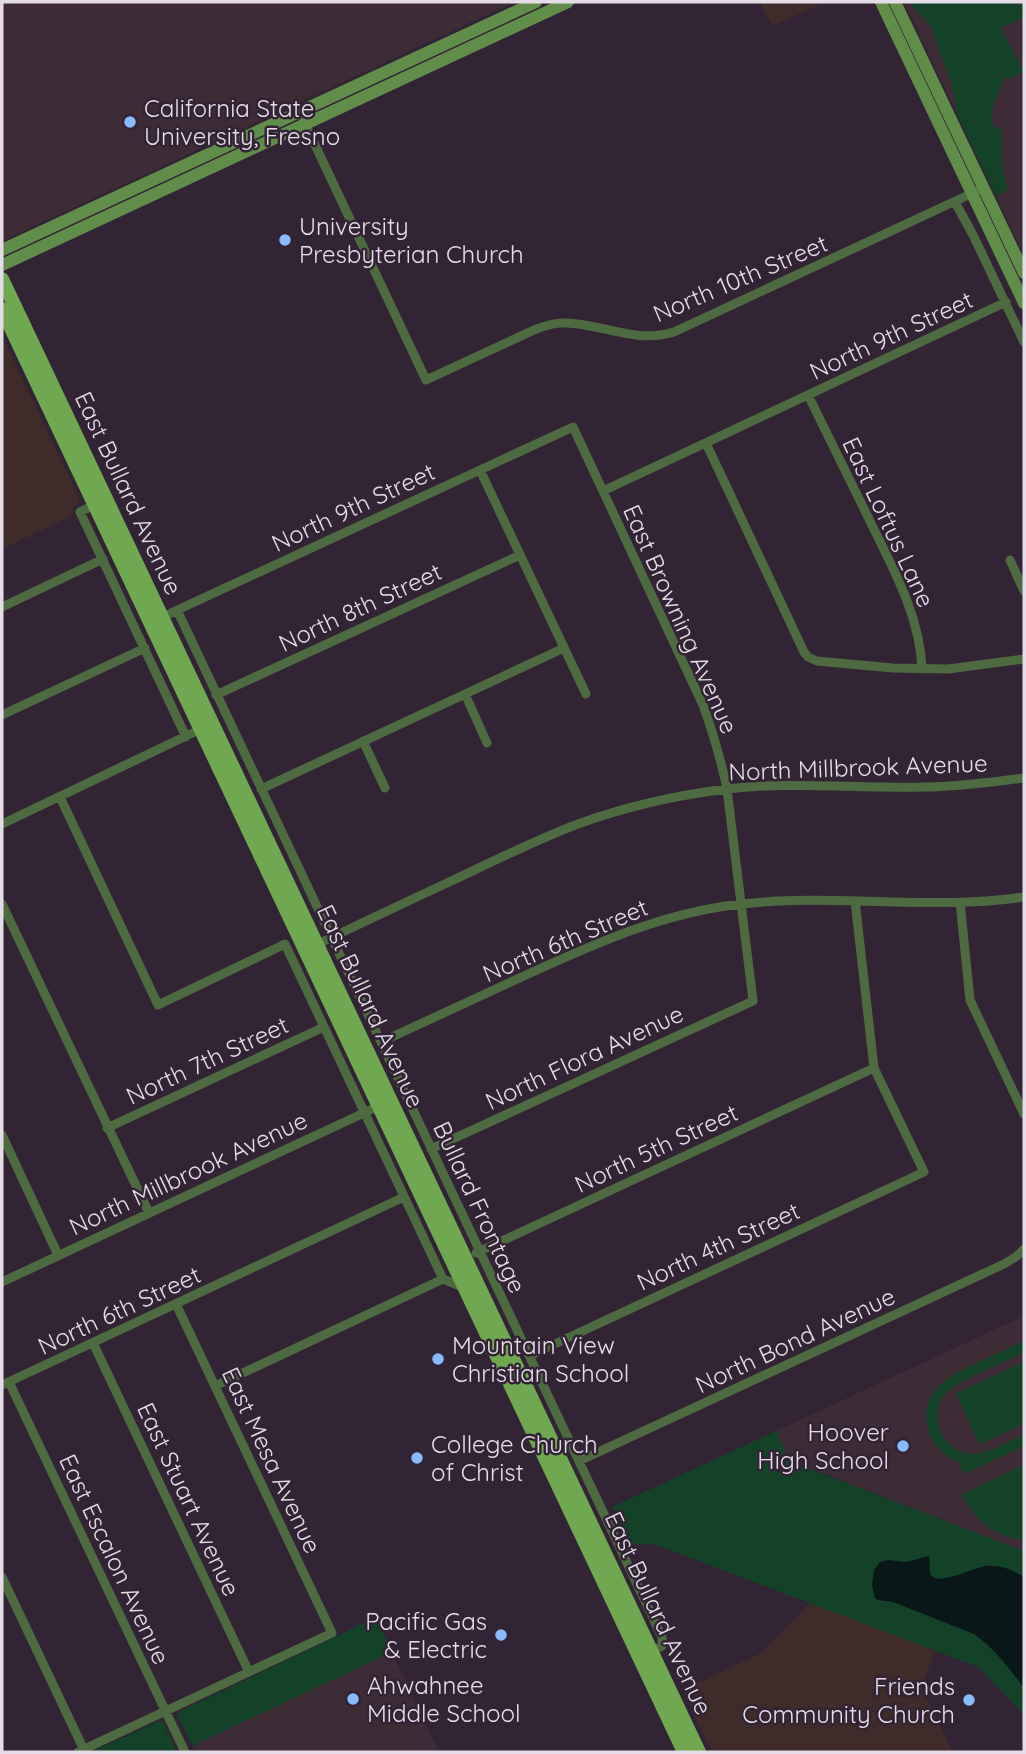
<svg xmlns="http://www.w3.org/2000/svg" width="1026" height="1754" font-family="Quicksand,sans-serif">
<rect width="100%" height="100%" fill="#322435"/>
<path fill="#3f2b2a" d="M 760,2 L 825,2 L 772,26 Z
M 2,335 L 80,500 L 73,507 L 72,516 L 2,549 Z
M 811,1603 L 936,1651 L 921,1686 L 953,1752 L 712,1752 L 682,1690 L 759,1654 Z"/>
<path fill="#3d2b35" d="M 2,2 L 515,2 L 2,241 Z
M 904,2 L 1024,2 L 1024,256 L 956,112 Z
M 1024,1316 L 1024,1551 L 789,1460 L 776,1431 Z
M 392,1652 L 439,1752 L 194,1752 L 192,1746 Z"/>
<path fill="#144229" d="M 909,2 L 1024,2 L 1024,17 L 1001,28 L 1023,71 L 1010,79 L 1004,77 L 992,110 L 993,127 L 1001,128 L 1002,161 L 1007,190 L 996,196 L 958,116 L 952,85 L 930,25 Z
M 1024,1341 L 1024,1353 C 1006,1362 960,1379 947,1392 C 925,1415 943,1454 974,1454 C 991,1453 1009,1441 1024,1434 L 1024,1446 L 964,1474 L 959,1464 L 961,1463 C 945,1457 932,1446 928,1429 C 918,1390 951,1375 979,1362 C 994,1355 1009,1348 1024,1341 Z
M 1024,1362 L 1024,1424 L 979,1444 L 956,1393 Z
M 776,1431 L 789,1461 L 1024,1551 L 1024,1714 L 978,1667 L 654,1544 L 629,1545 L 612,1507 Z
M 1024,1465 L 1024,1540 C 994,1537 975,1520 962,1494 Z
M 376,1617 L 392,1652 L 192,1746 L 177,1715 L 179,1712 Z
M 159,1721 L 163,1722 L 177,1752 L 91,1752 Z"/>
<path fill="#091718" d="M 929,1556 C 931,1562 927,1573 933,1577 C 942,1584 975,1567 987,1566 C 1001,1565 1013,1570 1024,1577 L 1024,1688 C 1009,1668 995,1649 974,1634 L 893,1602 L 878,1600 L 875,1598 L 872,1585 L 874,1570 L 880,1562 L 888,1560 L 906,1562 Z"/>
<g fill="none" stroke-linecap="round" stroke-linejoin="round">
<path stroke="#4e6a41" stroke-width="9" d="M 299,111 L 426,380 L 534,330 C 544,326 555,322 566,323 C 603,324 636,344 674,332 L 977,191
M 955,202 L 973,235 L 1024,342
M 808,395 C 828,436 848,476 868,517 C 891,565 920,614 922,669
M 706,443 L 804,652 L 808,657 L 817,661 L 893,668 L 948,669 L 1024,659
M 480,470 L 586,694
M 603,491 L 1006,302
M 94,505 L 80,512 L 186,737
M 1010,560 L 1024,591
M 2,607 L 103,559
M 177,610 L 662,1637 L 662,1646 L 649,1653
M 158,619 L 573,427 L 703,705 C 713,733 721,760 727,789 L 753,1001 L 431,1149
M 465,694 L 487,743
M 216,695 L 520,555
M 2,715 L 145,648
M 363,741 L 385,788
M 261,789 L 564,648
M 60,797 L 158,1005 L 285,944 L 443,1279
M 2,824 L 205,727
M 960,902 L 970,1000 L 1024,1114
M 2,904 L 149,1213
M 312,947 C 357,925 402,904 447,883 C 490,863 533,841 578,824 C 625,807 677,795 727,789 C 793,781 858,789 924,787 C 958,787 991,782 1024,778
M 381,1042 C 429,1020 478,997 526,975 C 596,943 665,912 742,904 C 836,893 931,911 1024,897
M 107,1128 L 324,1027
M 2,1135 L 58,1255
M 476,1253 L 874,1068
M 2,1282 L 383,1104
M 93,1343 L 249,1672
M 529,1356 L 924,1172 L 874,1068 L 855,901
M 9,1382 L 185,1752
M 2,1385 L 404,1197
M 215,1386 L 443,1279 L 465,1288
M 579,1461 L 1004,1264 L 1017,1256 L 1024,1249
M 2,1577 L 84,1750
M 78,1752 L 332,1633 L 176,1304"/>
<path stroke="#618d4b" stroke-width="12" d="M 881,2 L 1024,303
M 895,2 L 1024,273
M 2,250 L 536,2
M 2,265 L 568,2"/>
<path stroke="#6fa851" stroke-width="14" d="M 2,279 L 699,1752
M 2,309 L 684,1752"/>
</g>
<g fill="#89bafc" stroke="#322435" stroke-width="2.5">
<circle cx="130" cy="122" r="7"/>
<circle cx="285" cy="240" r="7"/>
<circle cx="438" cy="1359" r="7"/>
<circle cx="903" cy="1446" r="7"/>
<circle cx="417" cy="1458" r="7"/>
<circle cx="501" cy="1635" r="7"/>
<circle cx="353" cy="1699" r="7"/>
<circle cx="969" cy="1700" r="7"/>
</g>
<g text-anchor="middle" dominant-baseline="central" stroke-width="5" stroke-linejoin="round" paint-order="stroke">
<g font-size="24" fill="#e5dce7" stroke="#322435" text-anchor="start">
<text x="144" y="108">California State<tspan x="144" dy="28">University, Fresno</tspan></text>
<text x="299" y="226">University<tspan x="299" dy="28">Presbyterian Church</tspan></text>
<text x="452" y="1345">Mountain View<tspan x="452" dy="28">Christian School</tspan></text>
<text x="889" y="1432" text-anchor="end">Hoover<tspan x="889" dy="28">High School</tspan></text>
<text x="431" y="1444">College Church<tspan x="431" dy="28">of Christ</tspan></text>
<text x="487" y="1621" text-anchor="end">Pacific Gas<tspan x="487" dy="28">&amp; Electric</tspan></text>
<text x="367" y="1685">Ahwahnee<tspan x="367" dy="28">Middle School</tspan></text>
<text x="955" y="1686" text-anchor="end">Friends<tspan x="955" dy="28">Community Church</tspan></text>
</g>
<g font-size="24" fill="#e5dce7" stroke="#322435">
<text transform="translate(740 278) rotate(-23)">North 10th Street</text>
<text transform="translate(891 335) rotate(-25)">North 9th Street</text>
<text transform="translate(129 493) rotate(65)">East Bullard Avenue</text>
<text transform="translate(353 507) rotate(-25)">North 9th Street</text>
<text transform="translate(889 522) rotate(65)">East Loftus Lane</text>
<text transform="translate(360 607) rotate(-25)">North 8th Street</text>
<text transform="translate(681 619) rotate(66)">East Browning Avenue</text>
<text transform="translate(858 767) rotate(-2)">North Millbrook Avenue</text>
<text transform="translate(565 940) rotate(-23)">North 6th Street</text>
<text transform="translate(371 1006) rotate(65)">East Bullard Avenue</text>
<text transform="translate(584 1057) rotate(-25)">North Flora Avenue</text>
<text transform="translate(207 1060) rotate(-25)">North 7th Street</text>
<text transform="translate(656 1148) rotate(-25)">North 5th Street</text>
<text transform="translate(188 1173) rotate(-25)">North Millbrook Avenue</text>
<text transform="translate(480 1207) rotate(65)">Bullard Frontage</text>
<text transform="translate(718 1246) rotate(-25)">North 4th Street</text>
<text transform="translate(119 1310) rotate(-25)">North 6th Street</text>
<text transform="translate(795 1340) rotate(-25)">North Bond Avenue</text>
<text transform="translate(272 1460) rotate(65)">East Mesa Avenue</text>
<text transform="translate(189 1499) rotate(65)">East Stuart Avenue</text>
<text transform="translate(115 1559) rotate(65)">East Escalon Avenue</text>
<text transform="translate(659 1613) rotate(65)">East Bullard Avenue</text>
</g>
</g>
<rect width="1026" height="1754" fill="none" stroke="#e5dce7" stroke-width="7"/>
</svg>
